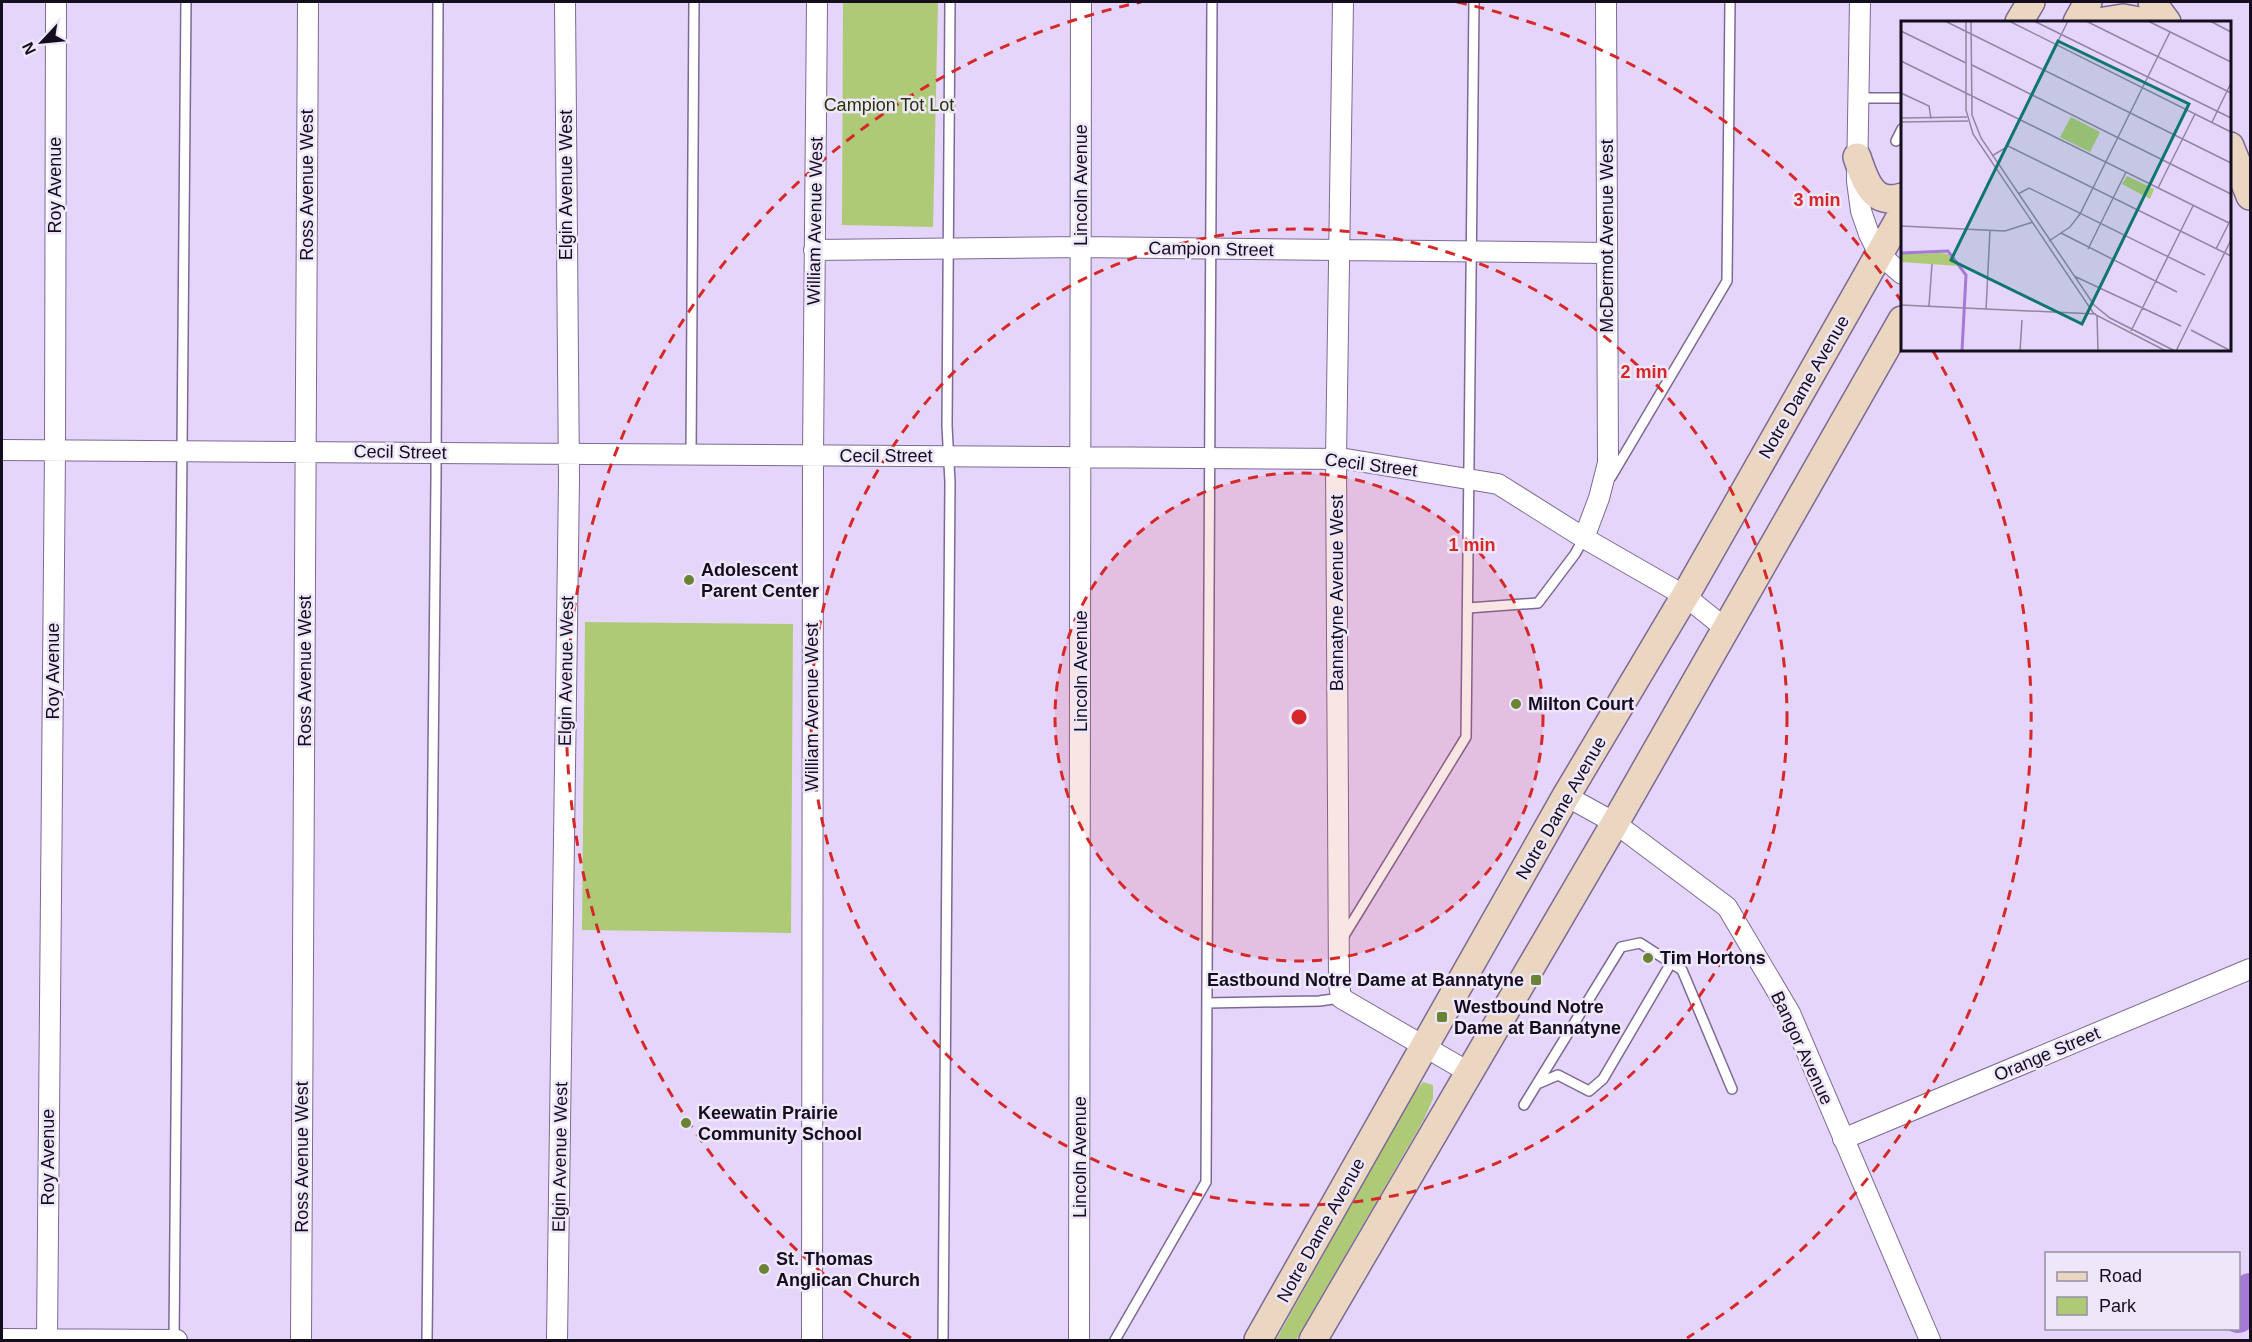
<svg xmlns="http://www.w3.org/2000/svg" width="2252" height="1342" font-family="Helvetica,sans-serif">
<rect width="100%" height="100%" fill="#e5d5fb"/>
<path fill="#aeca76" d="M 843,2 L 938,2 L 933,227 L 842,225 Z
M 585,622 L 793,624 L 791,933 L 582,930 Z
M 1423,1082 L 1433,1085 L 1433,1099 L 1423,1121 L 1296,1340 L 1276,1340 L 1411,1097 Z"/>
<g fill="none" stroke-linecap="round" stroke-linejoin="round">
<path stroke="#a479d7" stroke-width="36" d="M 2238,1315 L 2250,1291"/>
<defs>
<path id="lane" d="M 1859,98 L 1902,98
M 1896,141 L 1902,129
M 691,455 L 694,2
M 1611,477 L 1727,281 L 1730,2
M 1468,608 L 1538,603 L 1575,554 L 1584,538
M 1342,939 L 1466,737 L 1474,2
M 1207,1003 L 1319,1001 L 1341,998
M 1537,1084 L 1558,1075 L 1589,1091 L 1603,1079 L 1671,963
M 1524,1105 L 1621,947 L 1640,943 L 1682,970 L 1732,1089
M 174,1340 L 186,2
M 427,1340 L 436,479 L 438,2
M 943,1340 L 950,482 L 947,426 L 950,2
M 1115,1340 L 1206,1182 L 1212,2"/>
<path id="street" d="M 1343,2 L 1336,459 L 1339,983 L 1341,998 L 1470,1073
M 1860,2 L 1857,181 L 1861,211 L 1869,234 L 1879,254 L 1902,274
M 814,250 L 1081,247 L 1607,253
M 2,450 L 1346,459 L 1498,484 L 1584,538 L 1685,596 L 1726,629
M 1584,538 L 1599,498 L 1608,463 L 1606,2
M 1566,796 L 1615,823 L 1727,907 L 1790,1013 L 1930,1340
M 1843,1139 L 2250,969
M 2,1339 L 177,1340
M 47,1340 L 55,451 L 56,2
M 301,1340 L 308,2
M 557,1340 L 569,480 L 565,2
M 812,1340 L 813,455 L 817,2
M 1079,1340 L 1081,2"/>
<path id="secondary" d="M 2152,2 L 2167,22
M 2019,22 L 2031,2
M 2077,22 L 2088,2
M 2098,22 L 2123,18 L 2145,22
M 2230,146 L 2250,196
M 1857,157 C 1865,180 1872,206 1902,197
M 1258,1340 L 1566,796 L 1685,596 L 1902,214
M 1313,1340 L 1615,823 L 1902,320"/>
</defs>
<use href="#lane" stroke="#7c6a94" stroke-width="12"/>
<use href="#street" stroke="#7c6a94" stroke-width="22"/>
<use href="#secondary" stroke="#7c6a94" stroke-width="30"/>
<use href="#lane" stroke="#fff" stroke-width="9"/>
<use href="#street" stroke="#fff" stroke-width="20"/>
<use href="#secondary" stroke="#ead6c1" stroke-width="27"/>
</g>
<circle cx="1299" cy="717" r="244" fill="#d62828" fill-opacity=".12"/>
<g fill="none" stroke="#d62828" stroke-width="3" stroke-dasharray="10 8">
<circle cx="1299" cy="717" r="244"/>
<circle cx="1299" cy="717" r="488"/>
<path d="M911 1338A732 732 0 0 1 1141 2M1457 2A732 732 0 0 1 1902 302M1933 351A732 732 0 0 1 1687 1338"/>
</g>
<g fill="#6b8335" stroke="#eee7fa" stroke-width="2">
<circle cx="689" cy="580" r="6"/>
<circle cx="1516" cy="704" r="6"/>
<circle cx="1648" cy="958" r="6"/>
<rect x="1530" y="974" width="12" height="12" rx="3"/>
<rect x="1436" y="1011" width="12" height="12" rx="3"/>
<circle cx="686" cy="1123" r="6"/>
<circle cx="764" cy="1269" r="6"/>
</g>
<g text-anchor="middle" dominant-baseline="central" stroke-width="5" stroke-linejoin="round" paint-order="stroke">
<g font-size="18" fill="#273406" stroke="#eee7fa">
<text x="889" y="105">Campion Tot Lot</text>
</g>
<g font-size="18" fill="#140d1d" stroke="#eee7fa">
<text transform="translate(55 185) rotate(-90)">Roy Avenue</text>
<text transform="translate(307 185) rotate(-90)">Ross Avenue West</text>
<text transform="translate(566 185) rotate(-90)">Elgin Avenue West</text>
<text transform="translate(1081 185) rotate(-90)">Lincoln Avenue</text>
<text transform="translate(815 221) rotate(-89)">William Avenue West</text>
<text transform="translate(1607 236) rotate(-90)">McDermot Avenue West</text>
<text transform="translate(1211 249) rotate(1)">Campion Street</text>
<text transform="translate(1804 387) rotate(-60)">Notre Dame Avenue</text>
<text transform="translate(400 452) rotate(1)">Cecil Street</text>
<text x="886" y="456">Cecil Street</text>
<text transform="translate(1371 465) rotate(7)">Cecil Street</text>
<text transform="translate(1337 593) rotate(-90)">Bannatyne Avenue West</text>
<text transform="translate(53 671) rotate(-90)">Roy Avenue</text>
<text transform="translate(305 671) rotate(-90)">Ross Avenue West</text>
<text transform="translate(566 671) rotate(-89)">Elgin Avenue West</text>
<text transform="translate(1081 671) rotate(-90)">Lincoln Avenue</text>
<text transform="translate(812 707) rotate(-90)">William Avenue West</text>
<text transform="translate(1561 808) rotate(-60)">Notre Dame Avenue</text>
<text transform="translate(1802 1048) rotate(65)">Bangor Avenue</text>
<text transform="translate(2047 1054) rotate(-23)">Orange Street</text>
<text transform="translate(48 1157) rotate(-90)">Roy Avenue</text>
<text transform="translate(302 1157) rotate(-90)">Ross Avenue West</text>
<text transform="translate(560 1157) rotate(-89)">Elgin Avenue West</text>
<text transform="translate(1080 1157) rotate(-90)">Lincoln Avenue</text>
<text transform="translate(1321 1230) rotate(-61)">Notre Dame Avenue</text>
</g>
<g font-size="18" font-weight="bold" fill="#140d1d" stroke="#eee7fa" text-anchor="start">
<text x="701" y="570">Adolescent<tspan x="701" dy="21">Parent Center</tspan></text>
<text x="1528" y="704">Milton Court</text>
<text x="1660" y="958">Tim Hortons</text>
<text x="1524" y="980" text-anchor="end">Eastbound Notre Dame at Bannatyne</text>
<text x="1454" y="1007">Westbound Notre<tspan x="1454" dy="21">Dame at Bannatyne</tspan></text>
<text x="698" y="1113">Keewatin Prairie<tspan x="698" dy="21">Community School</tspan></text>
<text x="776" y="1259">St. Thomas<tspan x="776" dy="21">Anglican Church</tspan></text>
</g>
</g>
<g transform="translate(1901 21)">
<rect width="330" height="330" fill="#e5d5fb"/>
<path d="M 170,96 L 199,111 L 189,131 L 159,116 ZM 226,155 L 253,168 L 249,178 L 221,163 ZM 39,232 L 47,233 L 58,245 L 0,241 L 0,233 Z" fill="#aeca76"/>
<path fill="none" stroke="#a479d7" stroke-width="3" d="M 0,232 L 47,230 L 65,254 L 61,330"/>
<path fill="none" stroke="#9185a2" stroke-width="1.5" d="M 44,0 L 330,142M 65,0 L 65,89 L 72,113 L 193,293 L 265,330M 70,0 L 71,94 L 80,117 L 193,284 L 209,297 L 274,330M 108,0 L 330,111M 133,0 L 330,97M 185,0 L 330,72M 247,0 L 330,41M 309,0 L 330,11M 0,10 L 65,42M 0,40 L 328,202M 71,44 L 330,173M 0,72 L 28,85 L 30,98M 0,97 L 66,96M 0,101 L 67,100M 311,101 L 330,62M 105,124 L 330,235M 91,135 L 104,127 L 167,0M 257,167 L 294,93M 117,173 L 128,167 L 304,254M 0,205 L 104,210 L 132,201M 160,212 L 276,271M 148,220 L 169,206 L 179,193 L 269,11M 187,228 L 225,151M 315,228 L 330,198M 173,255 L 280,305M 0,284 L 195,293M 28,285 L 31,243M 85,289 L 89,209M 196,295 L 197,330M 290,309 L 330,330M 230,310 L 292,185M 119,330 L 121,299M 275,330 L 330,219"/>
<path fill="#0f766e" fill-opacity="0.15" stroke="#0f766e" stroke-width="3" d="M 157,20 L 288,83 L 181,303 L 50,239 Z"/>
<rect width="330" height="330" fill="none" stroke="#140d1d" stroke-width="3"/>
</g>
<circle cx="1299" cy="717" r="9" fill="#d62828" stroke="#eee7fa" stroke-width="3"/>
<g font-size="18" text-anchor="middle" font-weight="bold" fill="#d62828" stroke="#eee7fa" stroke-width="5" stroke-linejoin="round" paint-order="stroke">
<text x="1817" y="206">3 min</text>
<text x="1644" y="378">2 min</text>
<text x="1472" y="551">1 min</text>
</g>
<rect width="2252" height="1342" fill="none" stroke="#140d1d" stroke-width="6"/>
<rect x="2045" y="1252" width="195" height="78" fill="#eee7fa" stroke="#9790a2" stroke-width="1.5"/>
<rect x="2057" y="1272" width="30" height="9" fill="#ead6c1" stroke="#9790a2" stroke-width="1.5"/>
<text x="2099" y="1282" font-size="18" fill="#140d1d">Road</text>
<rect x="2057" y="1297" width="30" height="18" fill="#aeca76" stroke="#9790a2" stroke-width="1.5"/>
<text x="2099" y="1312" font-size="18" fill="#140d1d">Park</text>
<g transform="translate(42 42) rotate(244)" stroke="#eee7fa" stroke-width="4.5" paint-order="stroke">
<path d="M0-4.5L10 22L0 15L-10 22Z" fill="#140d1d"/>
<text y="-9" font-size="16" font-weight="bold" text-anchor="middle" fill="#140d1d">N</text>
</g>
</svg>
